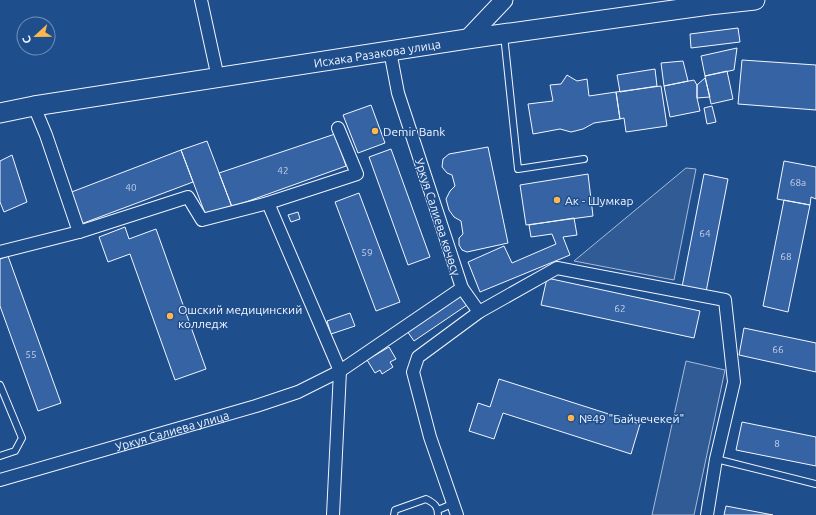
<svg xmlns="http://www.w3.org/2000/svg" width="816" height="515" font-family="Ubuntu,sans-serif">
<rect width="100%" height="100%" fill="#1f4e8c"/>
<path fill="#305b95" stroke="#a8bbd7" d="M 686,168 L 696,169 L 674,280 L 574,261 Z
M 686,361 L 725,370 L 694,515 L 652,515 Z"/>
<path fill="#3563a3" stroke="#f2f6ff" d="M 738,28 L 740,42 L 691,48 L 690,34 Z
M 737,48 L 734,70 L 705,76 L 701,56 Z
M 742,60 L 816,65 L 816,110 L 738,104 Z
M 683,61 L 688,81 L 664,86 L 661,63 Z
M 655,69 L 657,86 L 620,92 L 617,75 Z
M 727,71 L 733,99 L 711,104 L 705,76 Z
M 567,75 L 577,81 L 587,79 L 589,96 L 616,92 L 620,119 L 594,123 L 583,129 L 571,132 L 560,129 L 533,134 L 528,104 L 553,101 L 550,85 L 561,84 Z
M 705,78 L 710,97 L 697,98 L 697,85 Z
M 694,80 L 697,85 L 697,98 L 700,111 L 670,117 L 664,86 Z
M 661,86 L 667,126 L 626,132 L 624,118 L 620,119 L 616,92 Z
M 371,105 L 385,143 L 358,153 L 343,115 Z
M 712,106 L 716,122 L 707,124 L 704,108 Z
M 335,134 L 346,166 L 232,207 L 219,173 Z
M 207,141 L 232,207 L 206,216 L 181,150 Z
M 488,147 L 508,243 L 467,252 L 462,250 L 459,245 L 459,238 L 463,234 L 461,221 L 454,217 L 449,210 L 446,199 L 450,191 L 455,186 L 452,175 L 447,173 L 442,167 L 443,159 L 449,154 Z
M 391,149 L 430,257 L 408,265 L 369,157 Z
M 181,150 L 193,182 L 81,224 L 69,193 Z
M 12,155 L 27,202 L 4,212 L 0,202 L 0,161 Z
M 784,161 L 816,167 L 816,199 L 811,197 L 810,205 L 777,199 Z
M 588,174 L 593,216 L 526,225 L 520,185 Z
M 704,174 L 728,179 L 706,292 L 682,287 Z
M 359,193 L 400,302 L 376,311 L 335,202 Z
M 784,200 L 810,205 L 788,312 L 763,306 Z
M 298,212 L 300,219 L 291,222 L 288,215 Z
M 574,218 L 577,235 L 563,237 L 570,255 L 480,292 L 468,262 L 504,246 L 512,263 L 556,244 L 552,234 L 531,237 L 529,225 Z
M 125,227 L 129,239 L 156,229 L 206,369 L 175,380 L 130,254 L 108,262 L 99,237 Z
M 8,256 L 61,403 L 38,411 L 0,306 L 0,259 Z
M 547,278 L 700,311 L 694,338 L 541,305 Z
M 459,295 L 467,305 L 414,341 L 407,331 Z
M 350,313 L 355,326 L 331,334 L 327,321 Z
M 744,328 L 816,343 L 816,372 L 739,355 Z
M 389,347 L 396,359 L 390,362 L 393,367 L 382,374 L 380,370 L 375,373 L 367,360 Z
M 499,379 L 640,424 L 631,454 L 503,413 L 494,439 L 469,431 L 478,403 L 490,407 Z
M 742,422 L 816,437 L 816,466 L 736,450 Z
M 726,506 L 773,515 L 724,515 Z"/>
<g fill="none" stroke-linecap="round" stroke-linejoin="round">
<defs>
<path id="lane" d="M 504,35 L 518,169 L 584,159
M 0,385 L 22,438 L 15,451 L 0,456
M 716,459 L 816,484
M 438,510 L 452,504
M 394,515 L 395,510 L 426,499 C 434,503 438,506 438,515"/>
<g id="street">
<path d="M 201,0 L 218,78"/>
<path d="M 34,106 L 46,135 L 79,232"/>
<path d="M 268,203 L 340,371 L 333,515"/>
<path d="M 0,252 L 79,232 L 188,197 L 202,220 L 268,203 L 357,174 L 338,128"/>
<path d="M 462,288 L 479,312 L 557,268 L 725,300 L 734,382 L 716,459 L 707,515"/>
<path id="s1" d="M 0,480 L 256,406 L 298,392 L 340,371 L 462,288 L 398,93 L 390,51"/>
<path d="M 457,515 L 430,437 L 413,372 L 418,357 L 479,312"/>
</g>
<path id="secondary" d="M 467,39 L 504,0"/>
<g id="primary">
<path id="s2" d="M 0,113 L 34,106 L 467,39 L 709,5 L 755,0"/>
</g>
</defs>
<use href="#lane" stroke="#f2f6ff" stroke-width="8"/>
<use href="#street" stroke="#f2f6ff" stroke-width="14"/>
<use href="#secondary" stroke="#f2f6ff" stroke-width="19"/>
<use href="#primary" stroke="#f2f6ff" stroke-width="21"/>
<use href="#lane" stroke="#1f4e8c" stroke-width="6"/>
<use href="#street" stroke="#1f4e8c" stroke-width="12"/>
<use href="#secondary" stroke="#1f4e8c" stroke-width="17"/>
<use href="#primary" stroke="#1f4e8c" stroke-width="19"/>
</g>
<g fill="#ffb74d" stroke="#1f4e8c" stroke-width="1.5">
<circle cx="375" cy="131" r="4"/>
<circle cx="557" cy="200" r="4"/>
<circle cx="170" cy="316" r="4"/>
<circle cx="571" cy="418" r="4"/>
</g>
<g text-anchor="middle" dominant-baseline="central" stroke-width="3" stroke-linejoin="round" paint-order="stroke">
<g font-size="10" fill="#c3d1e8">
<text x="283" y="170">42</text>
<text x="798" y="182">68a</text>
<text x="131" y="187">40</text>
<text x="705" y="233">64</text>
<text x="367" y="252">59</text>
<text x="786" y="256">68</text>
<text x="620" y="308">62</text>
<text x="778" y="349">66</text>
<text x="31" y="354">55</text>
<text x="777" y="443">8</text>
</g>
<g font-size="12" fill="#f2f6ff" stroke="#1f4e8c">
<text stroke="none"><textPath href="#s2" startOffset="382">Исхака Разакова улица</textPath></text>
<text transform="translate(438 217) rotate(72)">Уркуя Салиева көчөсү</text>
<text stroke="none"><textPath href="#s1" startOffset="179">Уркуя Салиева улица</textPath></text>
</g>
<g font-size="12" fill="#f2f6ff" stroke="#1f4e8c" text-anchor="start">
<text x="383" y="131">Demir Bank</text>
<text x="565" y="200">Ак - Шумкар</text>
<text x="178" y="309">Ошский медицинский<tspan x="178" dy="14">колледж</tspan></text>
<text x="579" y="418">№49 "Байчечекей"</text>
</g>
</g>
<g transform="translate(36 36) rotate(248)"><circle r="19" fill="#1f4e8c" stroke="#7391ba"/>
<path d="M0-3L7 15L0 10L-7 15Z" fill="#ffb74d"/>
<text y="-6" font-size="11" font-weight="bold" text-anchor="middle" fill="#f2f6ff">С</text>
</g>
</svg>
